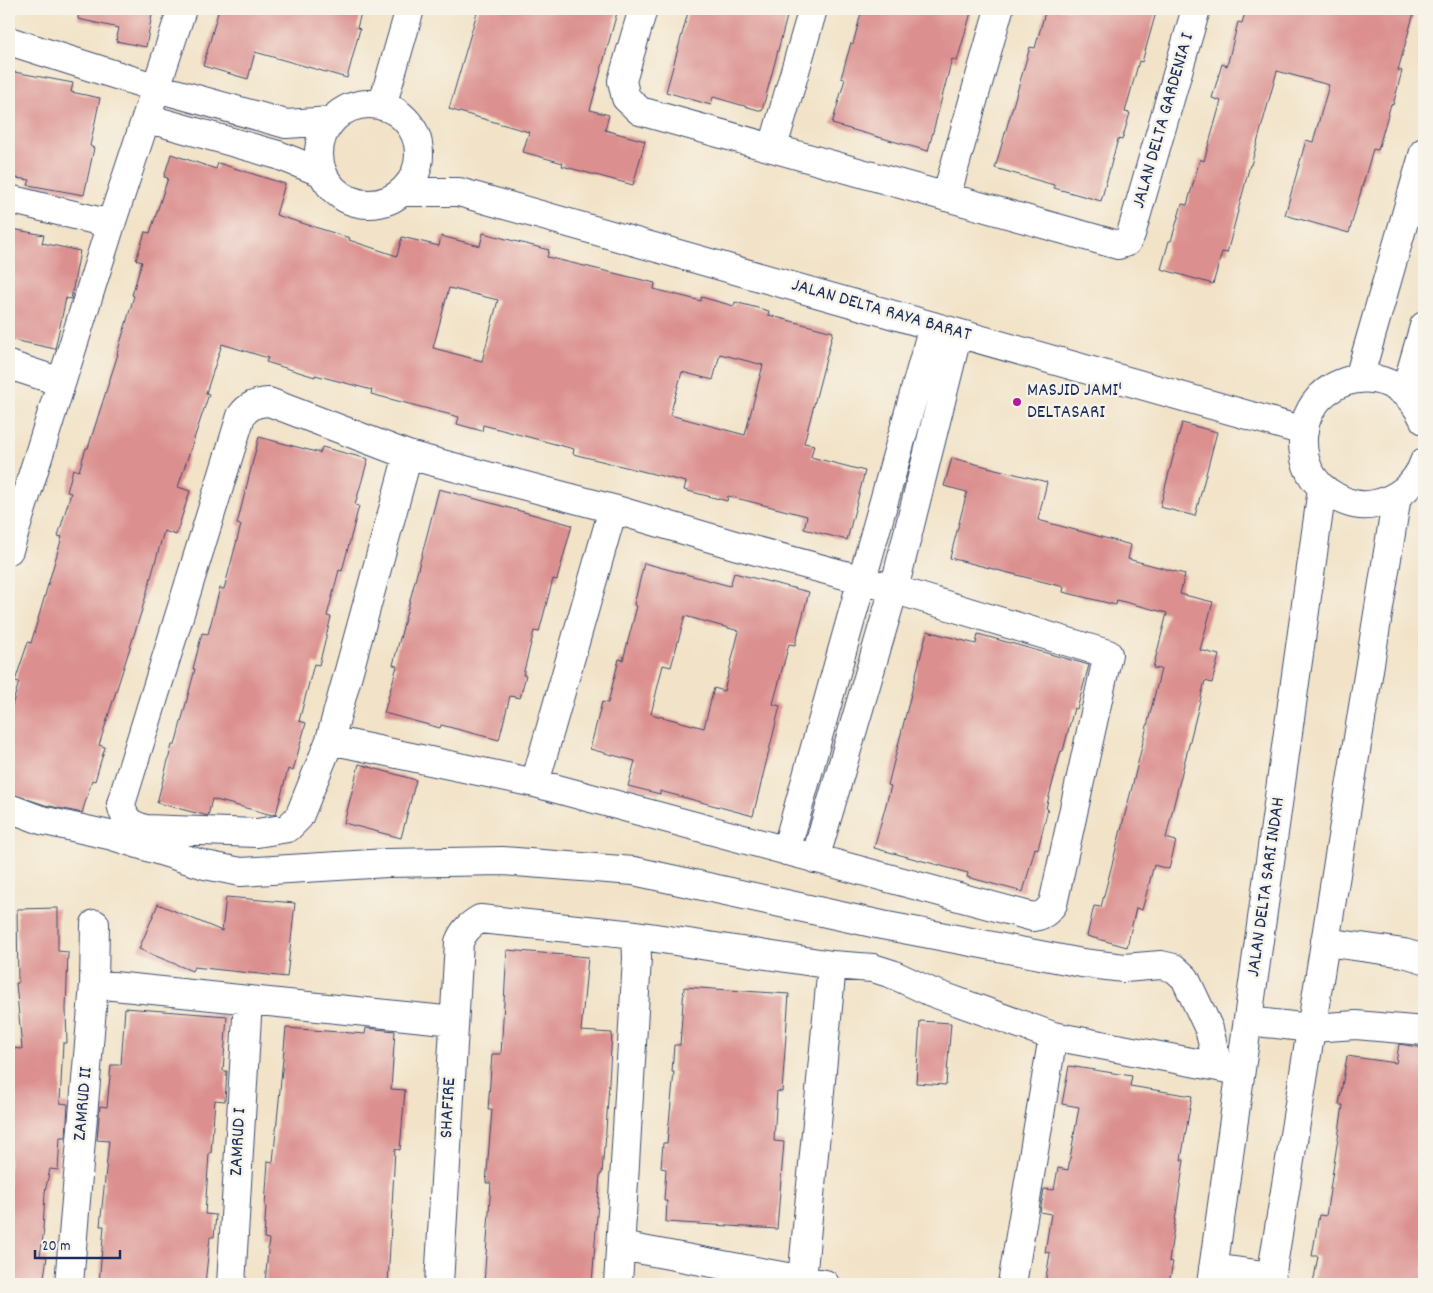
<svg xmlns="http://www.w3.org/2000/svg" width="1433" height="1293" font-family="Dekko,sans-serif">
<rect width="100%" height="100%" fill="#f7f3e8"/>
<filter id="ink" filterUnits="userSpaceOnUse"><feTurbulence type="fractalNoise" baseFrequency=".02" numOctaves="2"/><feDisplacementMap in="SourceGraphic" scale="10" xChannelSelector="R" yChannelSelector="G"/><feConvolveMatrix kernelMatrix="1 2 1 2 8 2 1 2 1" color-interpolation-filters="sRGB"/></filter>
<filter id="wash" filterUnits="userSpaceOnUse"><feTurbulence type="fractalNoise" baseFrequency=".0096" numOctaves="4" result="noise"/><feDisplacementMap in="SourceGraphic" scale="20" xChannelSelector="R" yChannelSelector="G"/><feGaussianBlur stdDeviation="1.12" result="paint"/><feColorMatrix in="noise" values="0 0 0 0 0 0 0 0 0 0 0 0 0 0 0 0 0 1.4 0 .05"/><feComposite in="paint" operator="in"/></filter>
<g filter="url(#wash)">
<rect width="100%" height="100%" fill="#f2e3c8"/>
<g id="blocks">
<path fill="#db908f" fill-rule="evenodd" d="M 79,9 L 153,9 L 146,47 L 116,41 L 119,28 L 78,19 Z
M 219,9 L 362,9 L 357,28 L 360,29 L 347,78 L 255,52 L 248,79 L 203,66 Z
M 478,9 L 618,9 L 590,110 L 609,115 L 605,130 L 645,141 L 633,185 L 562,166 L 563,163 L 523,152 L 529,132 L 449,109 Z
M 689,9 L 789,9 L 762,111 L 713,97 L 711,105 L 666,92 Z
M 862,9 L 972,9 L 957,61 L 952,59 L 928,151 L 832,124 L 845,79 L 841,78 L 851,43 L 853,44 Z
M 1046,9 L 1157,9 L 1142,62 L 1139,61 L 1125,112 L 1130,113 L 1122,140 L 1118,139 L 1101,201 L 1054,188 L 1054,185 L 995,168 L 1030,47 L 1035,48 Z
M 1246,9 L 1415,9 L 1398,70 L 1402,71 L 1393,105 L 1391,104 L 1378,150 L 1373,149 L 1349,233 L 1285,215 L 1306,140 L 1313,142 L 1329,85 L 1277,71 L 1251,165 L 1250,165 L 1227,253 L 1222,252 L 1213,284 L 1161,269 L 1169,241 L 1171,241 L 1182,204 L 1187,205 L 1200,159 L 1204,161 L 1221,101 L 1212,98 L 1222,64 L 1227,66 L 1238,22 L 1242,23 Z
M 9,71 L 73,83 L 71,92 L 100,98 L 90,146 L 94,148 L 84,195 L 28,185 L 30,180 L 9,177 Z
M 171,154 L 216,169 L 218,163 L 285,184 L 276,215 L 350,238 L 349,240 L 397,256 L 402,237 L 439,246 L 441,236 L 480,246 L 483,233 L 549,250 L 547,257 L 655,283 L 654,289 L 701,301 L 701,297 L 734,306 L 735,302 L 769,311 L 768,315 L 833,332 L 804,443 L 814,445 L 811,457 L 865,471 L 847,540 L 804,529 L 807,516 L 728,496 L 727,501 L 684,490 L 686,482 L 573,454 L 574,449 L 483,425 L 482,431 L 457,424 L 459,417 L 371,394 L 372,390 L 315,375 L 315,377 L 266,362 L 268,358 L 222,344 L 206,393 L 209,394 L 178,487 L 190,491 L 176,535 L 164,531 L 141,613 L 99,745 L 105,747 L 95,781 L 92,780 L 82,813 L 45,805 L 9,793 L 9,715 L 19,682 L 15,681 L 28,642 L 31,643 L 62,537 L 58,536 L 71,493 L 67,492 L 73,469 L 79,471 L 86,448 L 88,448 L 118,354 L 117,354 L 134,296 L 132,295 L 142,262 L 136,260 L 145,232 L 150,233 L 168,178 L 164,177 ZM 449,288 L 498,300 L 482,361 L 433,348 ZM 720,354 L 763,365 L 745,435 L 670,415 L 682,372 L 713,380 Z
M 12,229 L 44,235 L 42,243 L 80,251 L 71,299 L 66,298 L 55,349 L 9,339 L 9,246 Z
M 1182,423 L 1217,432 L 1195,516 L 1160,507 Z
M 259,437 L 320,453 L 322,447 L 368,459 L 355,505 L 359,506 L 342,571 L 339,570 L 327,616 L 331,617 L 319,665 L 314,664 L 299,721 L 306,723 L 293,771 L 288,769 L 276,814 L 272,815 L 212,799 L 208,816 L 204,815 L 157,803 L 172,745 L 175,745 L 195,669 L 193,669 L 202,633 L 208,634 L 220,588 L 224,589 L 241,525 L 237,524 Z
M 952,458 L 1047,482 L 1038,520 L 1131,545 L 1128,559 L 1185,574 L 1180,594 L 1213,602 L 1200,650 L 1219,655 L 1212,683 L 1205,681 L 1174,804 L 1166,838 L 1176,841 L 1169,869 L 1154,865 L 1142,910 L 1136,908 L 1127,947 L 1087,936 L 1094,906 L 1101,907 L 1132,787 L 1161,669 L 1153,668 L 1167,613 L 1117,600 L 1116,605 L 1063,592 L 1064,587 L 950,558 L 967,492 L 944,486 Z
M 439,489 L 572,525 L 557,580 L 553,579 L 539,632 L 534,631 L 523,675 L 526,675 L 520,698 L 510,696 L 499,740 L 441,725 L 440,728 L 384,713 L 397,666 L 393,665 Z
M 644,563 L 730,586 L 734,573 L 809,592 L 795,645 L 789,644 L 773,704 L 780,706 L 753,816 L 660,791 L 660,794 L 628,786 L 635,761 L 590,749 L 602,702 L 608,703 L 619,659 L 623,660 L 637,606 L 634,605 ZM 685,616 L 739,631 L 724,691 L 714,688 L 704,728 L 651,714 L 663,665 L 671,667 Z
M 927,631 L 976,644 L 978,634 L 1089,665 L 1077,709 L 1074,708 L 1063,751 L 1061,751 L 1046,808 L 1048,809 L 1038,849 L 1035,848 L 1023,892 L 967,877 L 968,873 L 874,848 L 891,786 L 888,785 Z
M 359,764 L 416,780 L 401,838 L 344,823 Z
M 226,897 L 295,903 L 287,977 L 194,967 L 192,971 L 139,949 L 158,904 L 222,931 Z
M 58,908 L 58,951 L 68,952 L 66,1009 L 67,1043 L 63,1043 L 60,1103 L 68,1104 L 66,1137 L 60,1137 L 58,1170 L 50,1169 L 45,1192 L 43,1230 L 44,1230 L 40,1256 L 47,1257 L 43,1284 L 9,1284 L 9,1082 L 11,1048 L 22,1049 L 16,983 L 18,983 L 17,909 Z
M 507,950 L 588,957 L 581,1031 L 612,1033 L 605,1147 L 604,1147 L 602,1174 L 600,1174 L 592,1284 L 484,1284 L 491,1183 L 486,1183 L 492,1110 L 488,1110 L 492,1054 L 501,1054 Z
M 684,987 L 789,994 L 782,1092 L 777,1091 L 774,1141 L 784,1142 L 777,1229 L 666,1222 L 667,1201 L 664,1201 L 666,1169 L 661,1168 L 663,1143 L 667,1143 L 674,1072 L 672,1072 L 674,1045 L 680,1045 Z
M 125,1008 L 227,1016 L 223,1071 L 227,1071 L 225,1101 L 215,1100 L 211,1153 L 209,1153 L 205,1214 L 216,1215 L 214,1237 L 210,1237 L 205,1284 L 99,1284 L 104,1226 L 100,1226 L 109,1141 L 97,1140 L 100,1106 L 107,1107 L 111,1065 L 121,1065 Z
M 920,1021 L 951,1023 L 946,1085 L 916,1083 Z
M 286,1028 L 365,1034 L 366,1028 L 395,1031 L 391,1089 L 405,1090 L 400,1150 L 395,1149 L 388,1284 L 265,1284 L 269,1239 L 264,1238 L 266,1206 L 265,1206 L 268,1161 L 273,1162 Z
M 1399,1044 L 1424,1048 L 1424,1284 L 1313,1284 L 1318,1256 L 1312,1256 L 1319,1215 L 1326,1216 L 1343,1105 L 1339,1105 L 1347,1056 L 1396,1063 Z
M 1069,1066 L 1132,1076 L 1130,1086 L 1192,1096 L 1181,1160 L 1184,1160 L 1169,1261 L 1173,1262 L 1169,1284 L 1045,1284 L 1050,1253 L 1045,1252 L 1051,1214 L 1040,1212 L 1044,1189 L 1054,1190 L 1058,1168 L 1068,1170 L 1079,1107 L 1062,1104 Z"/>
</g>
</g>
<g filter="url(#ink)">
<use href="#blocks" fill-opacity="0" stroke="#3b4a6e" stroke-width="1"/>
<g fill="none" stroke-linecap="round" stroke-linejoin="round">
<defs>
<path id="street" d="M 643,9 L 622,81 L 626,98 L 640,111 L 1118,245 L 1127,242 L 1131,234 L 1196,9
M 9,41 L 157,88 L 286,124 L 331,121
M319 154a50 50 0 1 1 100 0a50 50 0 1 1-100 0Z
M 382,106 L 410,9
M 146,118 L 278,155 L 323,173
M 773,147 L 813,9
M 402,192 L 459,192 L 1304,431
M 946,197 L 999,9
M 9,199 L 111,224
M 9,365 L 61,382
M 9,550 L 111,224 L 182,9
M 330,740 L 535,783 L 1033,917 C 1043,916 1047,912 1053,904 L 1108,654 L 863,580 L 738,546 L 613,509 L 408,455 L 269,402 C 256,403 249,405 241,416 L 121,804 C 125,821 128,823 145,829 L 257,833 L 288,828 L 299,817 L 330,740 L 408,455
M 535,783 L 613,509
M 9,808 L 41,820 L 109,835 L 205,865 L 241,872 L 387,863 L 503,861 L 634,871 L 882,925 L 1082,963 L 1124,968 L 1161,965 L 1174,968 L 1185,978 L 1209,1029 L 1218,1066
M 786,851 L 933,326
M 815,859 L 894,589 L 958,333
M 1325,942 L 1404,953 L 1424,959
M 94,984 L 454,1021
M 1248,1021 L 1311,1028 L 1356,1025 L 1424,1031
M 621,1246 L 825,1284
M 802,1280 L 832,965
M 69,1284 L 94,984 L 95,924
M 231,1284 L 248,1000
M 439,1284 L 459,942 C 464,930 470,925 480,919 L 636,935 L 832,965 L 873,968 L 892,974 L 931,992 L 1053,1036 L 1234,1070
M 618,1284 L 637,958 L 636,935
M 1012,1284 L 1053,1036"/>
<path id="secondary" d="M 1359,378 L 1424,152
M 1405,392 L 1424,326
M 1424,420 C 1390,345 1287,380 1305,459 C 1308,472 1317,485 1328,492 C 1341,501 1358,508 1375,504 C 1397,499 1416,485 1424,462
M 1213,1268 L 1271,1276
M 1211,1284 L 1322,489
M 1270,1284 L 1397,496"/>
</defs>
<use href="#street" stroke="#3b4a6e" stroke-width="30"/>
<use href="#secondary" stroke="#3b4a6e" stroke-width="30"/>
<use href="#street" stroke="#fff" stroke-width="28"/>
<use href="#secondary" stroke="#fff" stroke-width="28"/>
</g>
</g>
<circle fill="#b5179e" stroke="#f7f3e8" stroke-width="2" cx="1017" cy="402" r="5"/>
<g text-anchor="middle" dominant-baseline="central" stroke-width="5" stroke-linejoin="round" paint-order="stroke">
<g font-size="19" fill="#1b2f5e" stroke="#f7f3e8">
<text transform="translate(1164 121) rotate(-74)">JALAN DELTA GARDENIA I</text>
<text transform="translate(881 311) rotate(16)">JALAN DELTA RAYA BARAT</text>
<text transform="translate(1267 887) rotate(-82)">JALAN DELTA SARI INDAH</text>
<text transform="translate(84 1104) rotate(-85)">ZAMRUD II</text>
<text transform="translate(449 1108) rotate(-87)">SHAFIRE</text>
<text transform="translate(239 1142) rotate(-87)">ZAMRUD I</text>
</g>
<g font-size="19" fill="#1b2f5e" stroke="#f7f3e8" text-anchor="start">
<text x="1027" y="391">MASJID JAMI'<tspan x="1027" dy="22">DELTASARI</tspan></text>
</g>
</g>
<rect width="1433" height="1293" fill="none" stroke="#f7f3e8" stroke-width="30"/>
<path d="M35 1250v8h85v-8" fill="none" stroke="#1b2f5e" stroke-width="2.5"/>
<text x="42" y="1250" font-size="15" fill="#1b2f5e" stroke="#f7f3e8" stroke-width="4" paint-order="stroke">20 m</text>
</svg>
